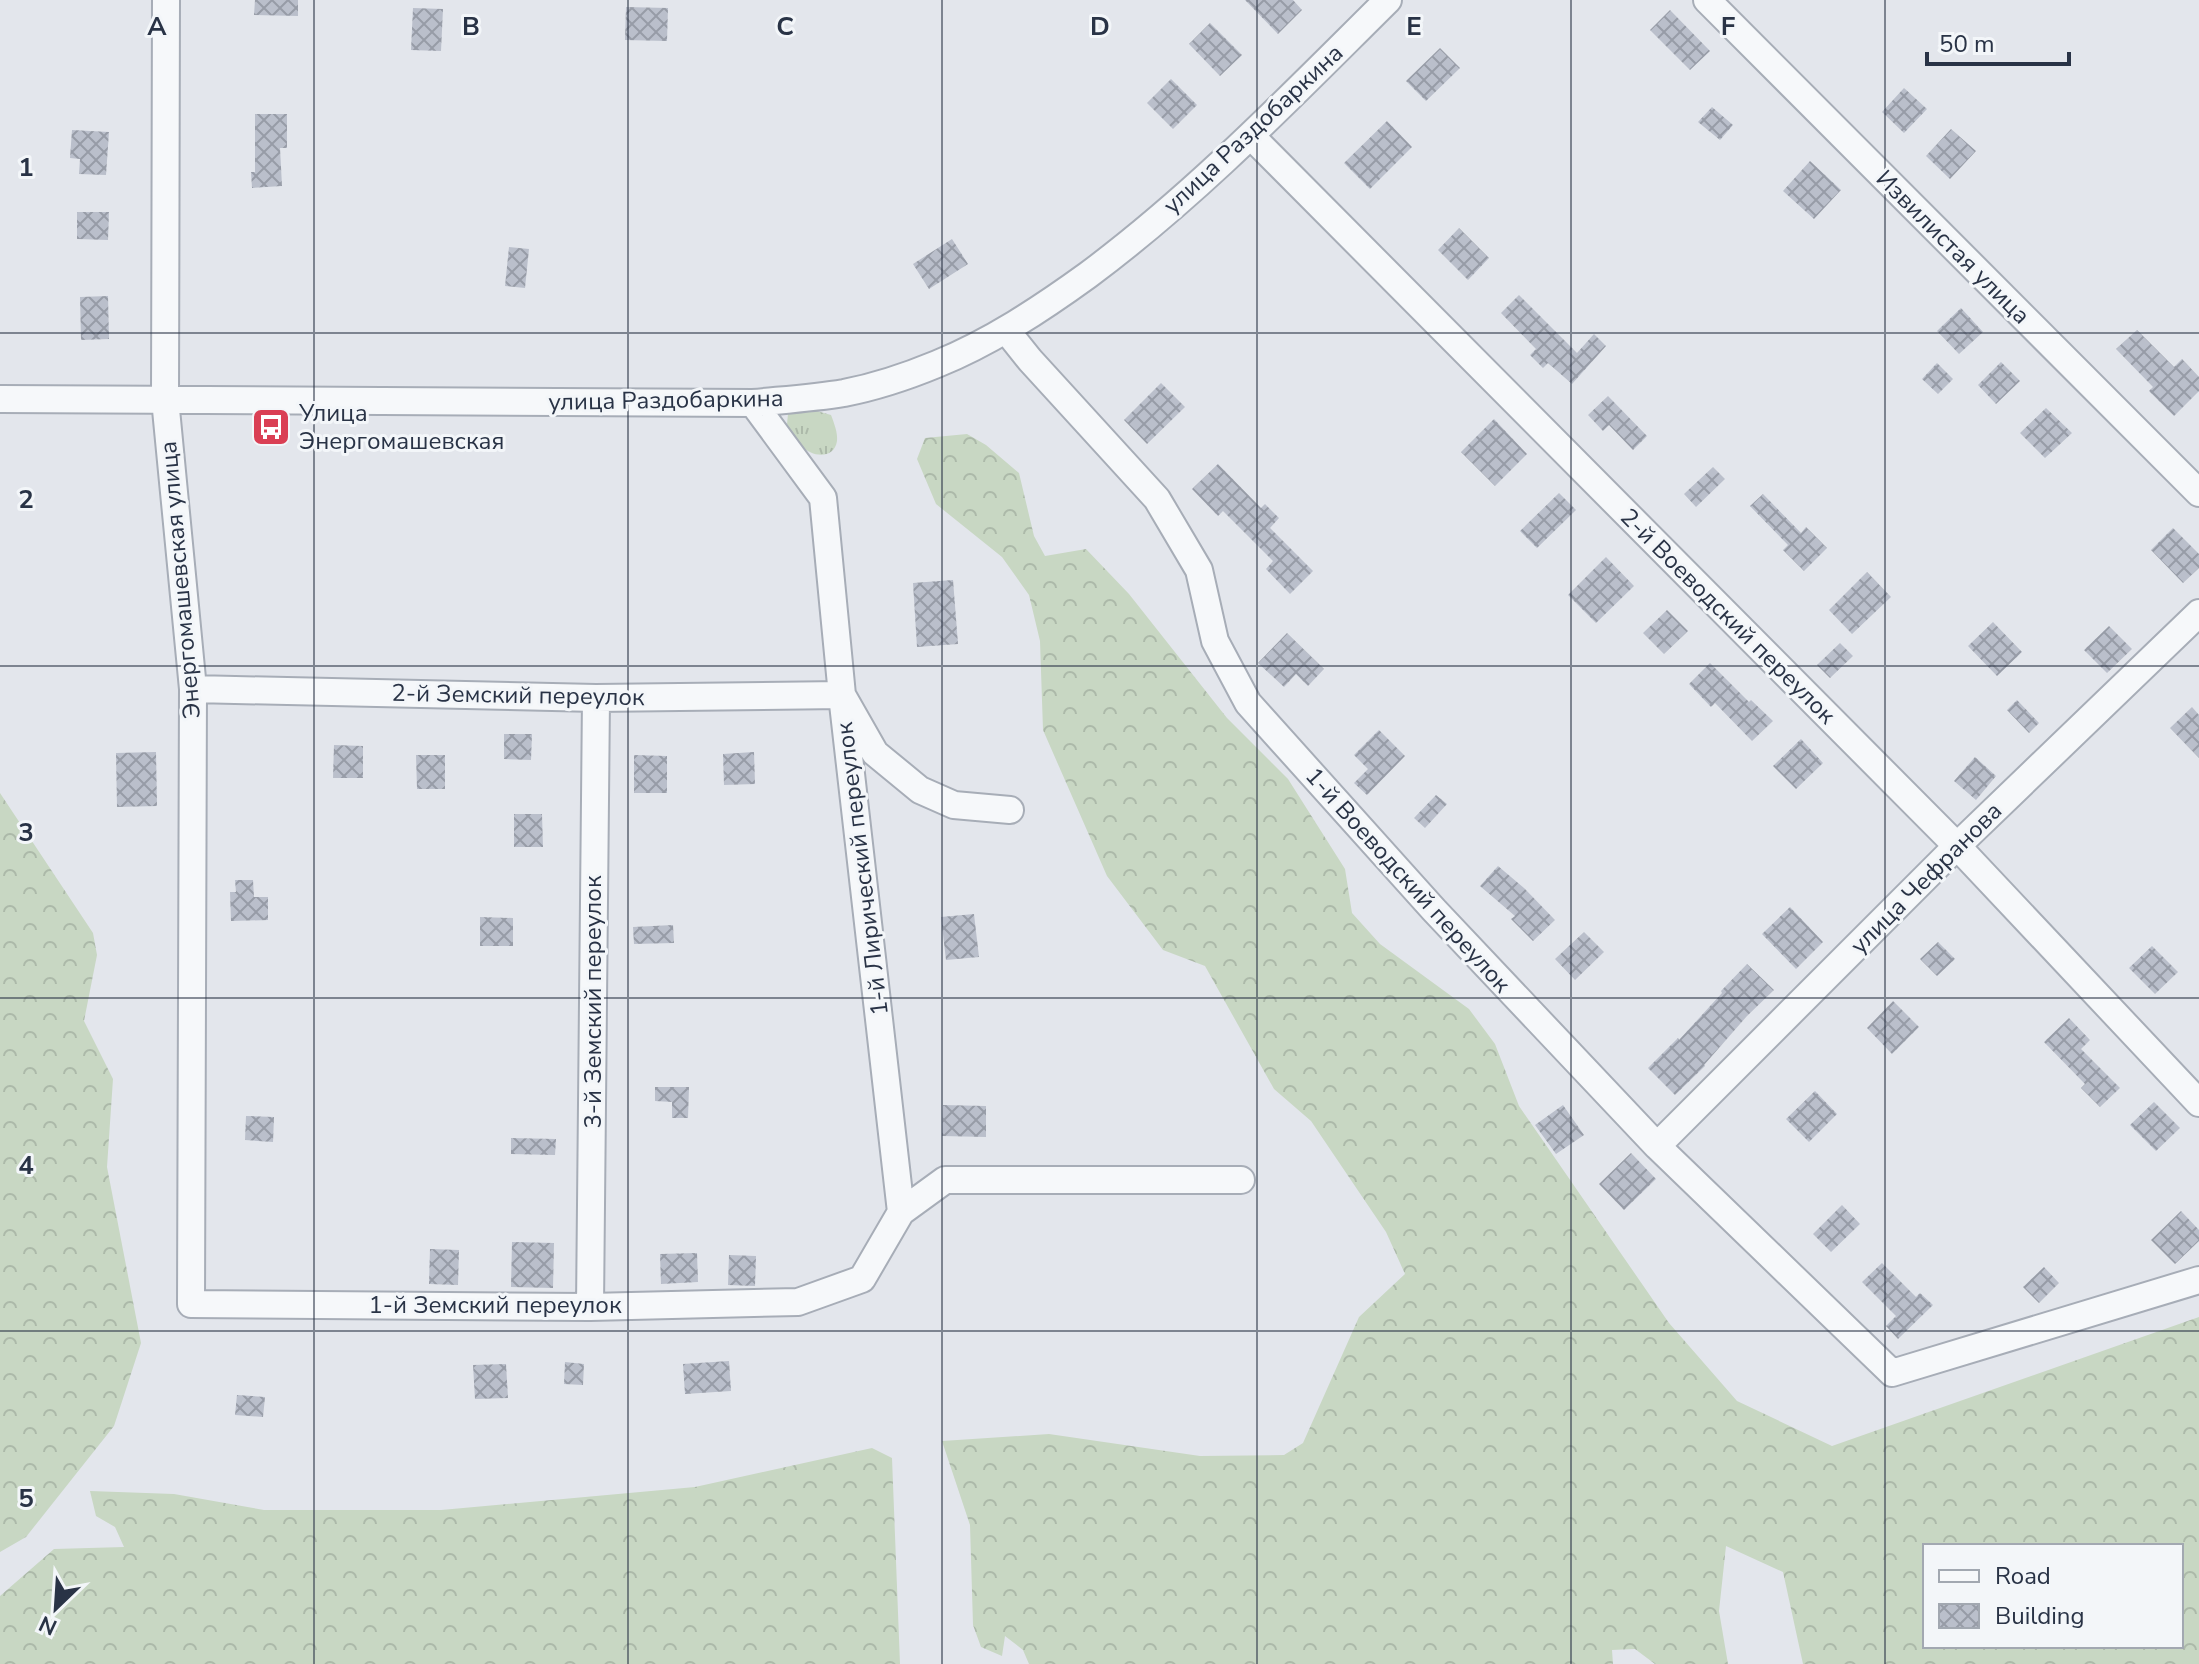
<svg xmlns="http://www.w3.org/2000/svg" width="2199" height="1664" font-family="'Nunito Sans',sans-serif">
<defs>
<pattern id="grass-tufts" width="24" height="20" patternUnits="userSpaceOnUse" patternTransform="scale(2)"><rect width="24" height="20" fill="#c8d7c3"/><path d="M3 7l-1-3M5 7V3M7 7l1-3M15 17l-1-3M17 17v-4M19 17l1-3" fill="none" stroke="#acb9a9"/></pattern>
<pattern id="forest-crowns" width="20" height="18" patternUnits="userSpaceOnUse" patternTransform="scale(2)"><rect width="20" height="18" fill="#c8d7c3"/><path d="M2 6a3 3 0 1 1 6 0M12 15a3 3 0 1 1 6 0" fill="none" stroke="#acb9a9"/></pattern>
<pattern id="building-cross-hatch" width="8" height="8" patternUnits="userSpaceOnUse" patternTransform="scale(2)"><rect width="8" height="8" fill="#babfcb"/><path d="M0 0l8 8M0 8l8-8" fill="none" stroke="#979ca7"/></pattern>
</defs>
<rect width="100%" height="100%" fill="#e3e6ec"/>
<path fill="url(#grass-tufts)" d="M 817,411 L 831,415 C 834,423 838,433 837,441 C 834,460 812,457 801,446 C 795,440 791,432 787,424 L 788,414 Z"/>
<path fill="url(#forest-crowns)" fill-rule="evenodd" d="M 967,434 L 986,445 L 1019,473 L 1034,536 L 1045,556 L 1086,549 L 1129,594 L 1227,718 L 1288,779 L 1345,869 L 1352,913 L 1380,944 L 1469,1009 L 1495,1044 L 1519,1106 L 1669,1323 L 1737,1401 L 1832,1446 L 2199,1317 L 2199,1664 L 1803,1664 L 1783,1572 L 1726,1546 L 1719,1611 L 1728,1664 L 1655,1664 L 1635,1649 L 1612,1650 L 1613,1664 L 1029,1664 L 1023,1650 L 1005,1636 L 1002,1656 L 981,1647 L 973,1625 L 970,1525 L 942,1441 L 1049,1434 L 1200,1456 L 1284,1455 L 1303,1443 L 1359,1317 L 1405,1274 L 1386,1232 L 1311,1121 L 1274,1089 L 1205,966 L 1163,950 L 1107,876 L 1043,730 L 1040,641 L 1029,595 L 1002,557 L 936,504 L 917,459 L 925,438 ZM 2181,1546 L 2181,1646 L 1925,1646 L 1925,1546 Z
M 0,793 L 93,933 L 97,955 L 84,1021 L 113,1079 L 107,1167 L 141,1343 L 114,1426 L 26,1537 L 0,1552 Z
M 872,1448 L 892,1458 L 900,1664 L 0,1664 L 0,1596 L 54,1549 L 124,1547 L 115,1527 L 96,1516 L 90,1491 L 174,1494 L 264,1510 L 441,1510 L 695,1487 Z"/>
<path fill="url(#building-cross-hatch)" d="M 255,0 L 298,0 L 298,16 L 254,15 Z
M 1245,0 L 1293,0 L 1302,10 L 1278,34 Z
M 626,7 L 668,8 L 667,41 L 625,40 Z
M 413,8 L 443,9 L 441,51 L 411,50 Z
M 1670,10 L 1710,51 L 1690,70 L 1650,30 Z
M 1210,23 L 1242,55 L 1220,76 L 1189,44 Z
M 1440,48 L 1460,68 L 1426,101 L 1406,81 Z
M 1171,79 L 1197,105 L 1173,129 L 1147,103 Z
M 1904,88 L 1927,109 L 1904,133 L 1882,112 Z
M 1712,107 L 1733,125 L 1720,140 L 1698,122 Z
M 255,114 L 287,114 L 287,148 L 280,148 L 282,186 L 252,188 L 251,172 L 255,172 Z
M 1387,121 L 1412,147 L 1370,189 L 1344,163 Z
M 1951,129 L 1976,151 L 1950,179 L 1926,156 Z
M 72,130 L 109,132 L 106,175 L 79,174 L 80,159 L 70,158 Z
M 1810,161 L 1841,190 L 1814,219 L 1783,191 Z
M 77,212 L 109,212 L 108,240 L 77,239 Z
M 1459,228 L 1489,258 L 1468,280 L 1438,250 Z
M 952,239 L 968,264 L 929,289 L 913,264 Z
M 509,247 L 529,249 L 525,288 L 505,286 Z
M 1519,295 L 1577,353 L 1594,334 L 1606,346 L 1572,384 L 1548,363 L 1543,368 L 1530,355 L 1536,349 L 1501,313 Z
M 108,296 L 109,339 L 81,340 L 80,297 Z
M 1961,308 L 1983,332 L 1959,354 L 1937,331 Z
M 2137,330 L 2174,367 L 2182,359 L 2199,377 L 2199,391 L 2174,416 L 2149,391 L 2153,387 L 2116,349 Z
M 2001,362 L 2020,381 L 1996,404 L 1978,385 Z
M 1937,363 L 1953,379 L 1938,394 L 1922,379 Z
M 1161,383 L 1185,407 L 1147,444 L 1124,420 Z
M 1608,396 L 1647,436 L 1633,450 L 1609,425 L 1603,431 L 1588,415 Z
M 2046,408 L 2072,433 L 2045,458 L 2020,433 Z
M 1494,419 L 1527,454 L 1495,486 L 1461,452 Z
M 1218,464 L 1261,508 L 1265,504 L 1279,518 L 1270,528 L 1313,571 L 1290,594 L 1266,569 L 1273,561 L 1223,511 L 1218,516 L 1192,489 Z
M 1713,467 L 1725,479 L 1696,507 L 1684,494 Z
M 1559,493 L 1576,510 L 1537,548 L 1520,531 Z
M 1763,494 L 1801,533 L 1806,527 L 1827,548 L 1804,571 L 1783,550 L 1788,545 L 1750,506 Z
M 2173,528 L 2199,554 L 2199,568 L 2183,583 L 2151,550 Z
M 1606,557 L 1634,586 L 1596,623 L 1568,595 Z
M 1867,572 L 1891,597 L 1852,634 L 1829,610 Z
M 953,580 L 958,644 L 917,647 L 913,583 Z
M 1667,610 L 1688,631 L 1664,654 L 1643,633 Z
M 1993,622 L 2022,652 L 1997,676 L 1968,646 Z
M 2109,626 L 2132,649 L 2107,673 L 2084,650 Z
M 1287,633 L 1324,669 L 1308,686 L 1296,674 L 1284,687 L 1258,663 Z
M 1840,643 L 1853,656 L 1830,678 L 1817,665 Z
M 1710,663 L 1749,702 L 1751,700 L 1773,721 L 1752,741 L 1715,703 L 1711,707 L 1689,684 Z
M 2017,700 L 2039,723 L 2029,733 L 2007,710 Z
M 2192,707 L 2199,715 L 2199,758 L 2170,728 Z
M 1379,730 L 1405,756 L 1367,795 L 1354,783 L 1368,769 L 1354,755 Z
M 504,734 L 532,734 L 531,760 L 504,759 Z
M 1801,739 L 1823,763 L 1796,789 L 1773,766 Z
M 334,745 L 363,746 L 363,778 L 333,778 Z
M 156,752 L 157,806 L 117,807 L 116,753 Z
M 754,752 L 755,784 L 724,785 L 723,754 Z
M 416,755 L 445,755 L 445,789 L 417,789 Z
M 634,755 L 667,756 L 667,793 L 634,793 Z
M 1975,757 L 1996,776 L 1976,800 L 1954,781 Z
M 1436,795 L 1447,804 L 1425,828 L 1414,818 Z
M 514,814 L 542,814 L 543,847 L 514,847 Z
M 1498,866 L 1524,888 L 1555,920 L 1533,941 L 1511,919 L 1515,916 L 1480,886 Z
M 235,880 L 253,880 L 254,897 L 268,897 L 268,920 L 231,921 L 230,892 L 236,892 Z
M 1790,907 L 1823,942 L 1796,969 L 1762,934 Z
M 974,914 L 979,957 L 946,960 L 941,917 Z
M 480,917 L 513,918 L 513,946 L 480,946 Z
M 673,925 L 674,943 L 634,944 L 633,927 Z
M 1584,932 L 1604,952 L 1575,980 L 1555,959 Z
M 1938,942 L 1955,959 L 1937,976 L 1920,959 Z
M 2152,946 L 2178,972 L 2155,994 L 2129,968 Z
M 1747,964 L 1774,990 L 1747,1016 L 1704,1065 L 1705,1066 L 1675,1095 L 1648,1068 L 1678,1038 L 1679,1040 L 1722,993 L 1721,991 Z
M 1893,1001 L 1919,1027 L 1892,1054 L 1867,1028 Z
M 2069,1018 L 2090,1040 L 2081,1049 L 2120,1088 L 2100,1107 L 2081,1088 L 2085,1084 L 2044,1042 Z
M 655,1087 L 689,1087 L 688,1118 L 672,1118 L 672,1102 L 655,1101 Z
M 1815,1091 L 1837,1114 L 1809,1142 L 1786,1119 Z
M 2154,1102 L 2180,1128 L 2156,1151 L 2130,1125 Z
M 943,1105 L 986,1106 L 986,1137 L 942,1136 Z
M 1563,1105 L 1584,1135 L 1556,1154 L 1535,1125 Z
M 246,1116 L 274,1117 L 273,1142 L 245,1140 Z
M 511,1138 L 556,1139 L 555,1155 L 511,1154 Z
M 1631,1153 L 1656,1179 L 1624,1210 L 1599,1184 Z
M 1842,1205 L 1860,1224 L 1831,1252 L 1813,1234 Z
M 2181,1211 L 2199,1230 L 2199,1241 L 2175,1264 L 2151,1240 Z
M 512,1242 L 554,1243 L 553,1288 L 511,1287 Z
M 430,1249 L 459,1250 L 458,1285 L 429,1284 Z
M 697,1253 L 698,1282 L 661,1284 L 660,1254 Z
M 729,1255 L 756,1256 L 755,1286 L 728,1285 Z
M 1882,1263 L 1916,1297 L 1920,1293 L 1933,1305 L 1898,1339 L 1886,1326 L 1896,1316 L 1862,1282 Z
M 2044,1267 L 2059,1283 L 2039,1303 L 2023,1287 Z
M 729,1361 L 731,1391 L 685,1394 L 683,1364 Z
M 565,1362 L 584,1364 L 583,1385 L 564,1384 Z
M 506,1364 L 508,1398 L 475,1399 L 473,1365 Z
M 237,1395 L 265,1397 L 263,1417 L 235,1415 Z"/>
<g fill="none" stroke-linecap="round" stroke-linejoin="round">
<defs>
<path id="minor" d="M 166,0 L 165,399 L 193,689 L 191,1304 L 590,1307 L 798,1302 L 862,1279 L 901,1212 L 842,695 L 823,498 L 753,403
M 1707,0 L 2199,493
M 1251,136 L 1957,846 L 2199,1103
M 1006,330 L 1030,360 L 1157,499 L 1199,570 L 1215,641 L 1248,703 L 1434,910 L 1657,1146 L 1892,1373 L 2199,1280
M 0,399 L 753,403 C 783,400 814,398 844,393 C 875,387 908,376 937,364 C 991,342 1041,309 1088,275 C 1197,194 1292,95 1388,0
M 193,689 L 596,698 L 842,695 L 875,753 L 920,790 L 954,805 L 1010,810
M 1657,1146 L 1957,846 L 2199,613
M 901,1212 L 945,1180 L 1241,1180
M 590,1307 L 596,698"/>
</defs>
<use href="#minor" stroke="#a7adb7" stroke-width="30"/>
<use href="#minor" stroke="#f6f8fa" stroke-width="26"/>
</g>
<path fill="none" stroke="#293346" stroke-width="2" stroke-opacity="0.55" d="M 314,0 L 314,1664M 628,0 L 628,1664M 942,0 L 942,1664M 1257,0 L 1257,1664M 1571,0 L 1571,1664M 1885,0 L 1885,1664M 0,333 L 2199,333M 0,666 L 2199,666M 0,998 L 2199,998M 0,1331 L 2199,1331"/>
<defs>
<symbol id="bus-square" viewBox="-11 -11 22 22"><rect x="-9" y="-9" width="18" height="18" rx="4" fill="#da3f54" stroke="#f3f6f9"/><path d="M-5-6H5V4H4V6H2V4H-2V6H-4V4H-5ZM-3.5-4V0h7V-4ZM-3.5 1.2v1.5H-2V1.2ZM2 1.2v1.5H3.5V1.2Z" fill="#fff"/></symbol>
</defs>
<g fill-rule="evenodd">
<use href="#bus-square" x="249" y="405" width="44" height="44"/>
</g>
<g text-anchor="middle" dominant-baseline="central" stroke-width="6" stroke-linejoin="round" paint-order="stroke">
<g font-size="24" fill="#293346" stroke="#f3f6f9">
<text transform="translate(1253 129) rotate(-43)">улица Раздобаркина</text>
<text transform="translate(1953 247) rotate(45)">Извилистая улица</text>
<text transform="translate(666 400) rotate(-1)">улица Раздобаркина</text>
<text transform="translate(180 580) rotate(-95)">Энергомашевская улица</text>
<text transform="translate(1728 616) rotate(45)">2-й Воеводский переулок</text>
<text transform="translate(518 695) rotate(1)">2-й Земский переулок</text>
<text transform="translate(862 869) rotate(-97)">1-й Лирический переулок</text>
<text transform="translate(1926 878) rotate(-45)">улица Чефранова</text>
<text transform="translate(1408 880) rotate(48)">1-й Воеводский переулок</text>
<text transform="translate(593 1002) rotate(-90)">3-й Земский переулок</text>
<text x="495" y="1305">1-й Земский переулок</text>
</g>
<g font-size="24" fill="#293346" stroke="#f3f6f9" text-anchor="start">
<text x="299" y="413">Улица<tspan x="299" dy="28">Энергомашевская</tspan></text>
</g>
</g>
<g font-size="26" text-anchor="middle" font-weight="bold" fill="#293346" stroke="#f3f6f9" stroke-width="6" stroke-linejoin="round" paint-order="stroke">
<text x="157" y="35">A</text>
<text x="471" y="35">B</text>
<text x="785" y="35">C</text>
<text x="1100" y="35">D</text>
<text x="1414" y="35">E</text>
<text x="1728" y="35">F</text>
<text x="26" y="176">1</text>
<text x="26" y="508">2</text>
<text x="26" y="841">3</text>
<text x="26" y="1174">4</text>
<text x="26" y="1507">5</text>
</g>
<rect x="1923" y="1544" width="260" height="104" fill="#f3f6f9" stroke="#a2a8b1" stroke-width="2"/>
<rect x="1939" y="1570" width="40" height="12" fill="#f6f8fa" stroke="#a2a8b1" stroke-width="2"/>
<text x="1995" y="1584" font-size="24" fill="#293346">Road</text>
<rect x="1939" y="1604" width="40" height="24" fill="url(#building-cross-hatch)" stroke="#a2a8b1" stroke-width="2"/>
<text x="1995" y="1624" font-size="24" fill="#293346">Building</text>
<g transform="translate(56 1608) rotate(205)" stroke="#f3f6f9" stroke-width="6" paint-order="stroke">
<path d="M0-6L14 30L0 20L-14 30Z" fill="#293346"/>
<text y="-12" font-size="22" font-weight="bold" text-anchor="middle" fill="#293346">N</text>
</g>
<path d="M1927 52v12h142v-12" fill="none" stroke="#293346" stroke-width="4"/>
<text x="1939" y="52" font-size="24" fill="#293346" stroke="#f3f6f9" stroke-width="6" paint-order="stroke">50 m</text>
</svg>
